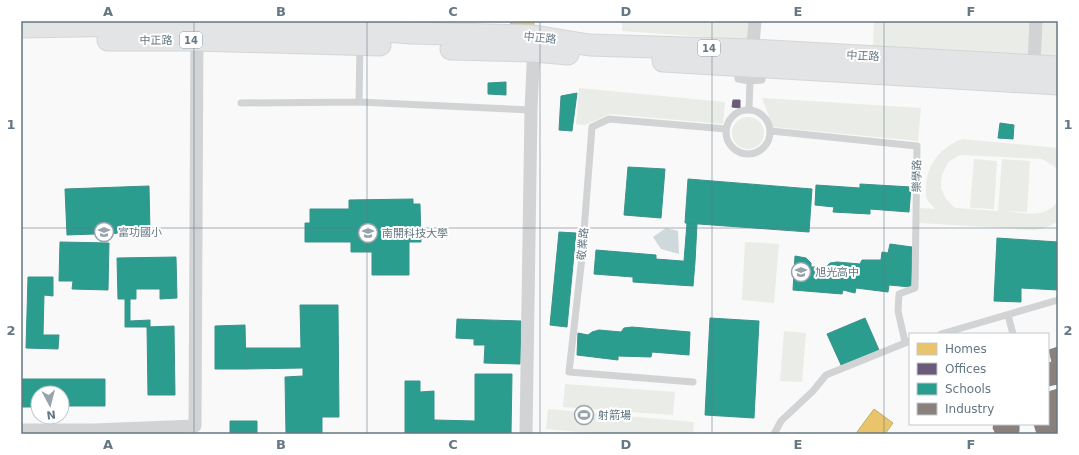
<svg xmlns="http://www.w3.org/2000/svg" width="1079" height="455" font-family="'DejaVu Sans','Noto Sans TC',sans-serif">
<rect width="100%" height="100%" fill="#f9f9f9"/>
<path fill="#e9ece7" d="M 622,21 L 751,21 L 750,40 L 622,31 Z
M 874,21 L 1058,21 L 1058,58 L 873,49 Z
M 579,88 L 725,102 L 723,124 L 610,114 L 585,125 L 576,124 Z
M 762,98 L 921,108 L 918,141 L 773,127 Z
M732 133a16 16 0 1 1 32 0a16 16 0 1 1-32 0Z
M 962,139 L 1058,148 L 1058,171 L 1054,166 L 1042,159 L 960,155 L 948,162 L 942,175 L 941,182 L 941,188 L 946,199 L 955,208 L 998,211 L 1002,159 L 1030,161 L 1027,212 L 1005,211 C 1024,213 1046,219 1058,201 L 1058,222 L 1044,228 L 1034,230 L 919,223 L 920,208 L 935,209 C 933,206 928,202 927,199 C 925,195 926,190 926,186 C 927,163 942,147 962,139 Z
M 974,159 L 997,161 L 994,209 L 970,208 Z
M 745,242 L 779,244 L 774,303 L 742,300 Z
M 784,331 L 806,333 L 802,382 L 780,381 Z
M 565,384 L 675,392 L 673,415 L 563,407 Z
M 548,409 L 694,422 L 693,434 L 600,434 L 546,429 Z"/>
<path fill="#cfd8da" d="M 666,228 L 678,231 L 679,254 L 661,249 L 653,237 Z"/>
<path fill="#e9c46a" stroke="#c1ad72" d="M 511,21 L 534,21 L 533,32 L 510,30 Z
M 874,409 L 893,423 L 885,434 L 859,434 L 857,432 Z"/>
<path fill="#6d597a" stroke="#6a627d" d="M 733,100 L 740,100 L 740,108 L 732,107 Z"/>
<path fill="#2a9d8f" stroke="#3b928b" d="M 506,82 L 506,95 L 488,94 L 488,83 Z
M 577,93 L 572,131 L 559,130 L 561,96 Z
M 1000,123 L 1014,125 L 1013,139 L 998,138 Z
M 628,167 L 665,169 L 661,218 L 624,215 Z
M 688,179 L 812,189 L 809,232 L 685,223 Z
M 860,184 L 911,187 L 909,212 L 870,209 L 870,214 L 833,212 L 834,207 L 815,205 L 816,185 L 860,188 Z
M 149,186 L 150,232 L 67,235 L 65,189 Z
M 413,199 L 413,204 L 420,204 L 421,242 L 409,242 L 409,275 L 372,275 L 372,252 L 351,252 L 351,242 L 305,242 L 305,223 L 310,223 L 310,209 L 349,209 L 349,200 Z
M 687,223 L 697,224 L 695,262 L 684,261 Z
M 559,232 L 576,233 L 567,327 L 550,325 Z
M 997,238 L 1058,242 L 1058,290 L 1021,288 L 1021,302 L 994,301 Z
M 60,242 L 109,243 L 108,290 L 72,289 L 73,281 L 59,281 Z
M 890,244 L 912,247 L 911,287 L 889,285 L 888,292 L 856,288 L 855,293 L 843,290 L 842,294 L 793,290 L 795,256 L 806,258 L 811,263 L 811,267 L 826,267 L 830,263 L 837,262 L 860,264 L 862,260 L 881,260 L 882,252 L 888,253 Z
M 596,250 L 656,255 L 656,259 L 695,262 L 693,286 L 633,282 L 633,277 L 594,274 Z
M 176,257 L 177,298 L 160,299 L 160,289 L 136,289 L 136,299 L 118,299 L 117,258 Z
M 28,277 L 53,277 L 53,296 L 44,295 L 43,335 L 59,335 L 58,349 L 26,348 Z
M 125,299 L 130,299 L 130,321 L 150,320 L 150,327 L 125,327 Z
M 300,305 L 338,305 L 339,417 L 322,417 L 322,434 L 286,434 L 285,377 L 303,376 L 303,368 L 246,369 L 246,348 L 301,348 Z
M 710,318 L 759,321 L 754,418 L 705,415 Z
M 865,318 L 879,350 L 842,367 L 827,334 Z
M 457,319 L 521,321 L 520,364 L 484,363 L 485,345 L 474,345 L 474,339 L 456,338 Z
M 245,325 L 246,369 L 215,369 L 215,326 Z
M 174,326 L 175,395 L 148,395 L 147,327 Z
M 632,327 L 690,332 L 689,355 L 652,352 L 651,357 L 618,356 L 618,360 L 577,355 L 578,333 L 588,335 L 592,332 L 599,330 L 621,332 L 624,328 Z
M 475,374 L 512,374 L 511,434 L 405,434 L 405,381 L 420,381 L 420,392 L 434,391 L 434,420 L 475,421 Z
M 21,379 L 105,379 L 105,406 L 62,406 L 62,393 L 38,393 L 38,407 L 21,407 Z
M 230,421 L 257,421 L 257,434 L 230,434 Z"/>
<path fill="#8a817c" stroke="#7f7e7e" d="M 1058,347 L 1058,384 L 1048,386 L 1048,363 L 1052,362 L 1049,350 Z
M 1058,389 L 1058,434 L 1037,434 L 1034,424 L 1048,424 L 1048,392 Z
M 994,424 L 1019,424 L 1019,431 L 1018,434 L 996,434 L 993,428 Z"/>
<g fill="none" stroke-linecap="round" stroke-linejoin="round">
<defs>
<path id="primary" d="M 21,27 L 197,24 L 360,29 L 411,33 L 534,36 L 589,45 L 752,50 L 1058,67
M 108,40 L 196,40 L 380,45
M 451,49 L 534,51 L 568,54
M 663,61 L 1058,84"/>
</defs>
<use href="#primary" stroke="#d5d6d7" stroke-width="23"/>
<path stroke="#d1d3d4" stroke-width="7" d="M 738,67 L 738,79 L 750,81 L 762,80 L 763,68
M 359,102 L 360,45
M 241,103 L 359,102 L 531,110
M 749,109 L 750,81
M726 132a22 22 0 1 1 44 0a22 22 0 1 1-44 0Z
M 771,131 L 917,146 L 915,288 L 899,294 L 898,311 L 905,342
M 1008,315 L 1013,334
M 941,334 L 1058,300
M 693,382 L 569,372 L 582,257 L 592,127 L 609,119 L 726,129
M 774,434 L 781,421 L 813,391 L 826,375 L 910,341"/>
<path stroke="#d1d3d4" stroke-width="13" d="M 752,57 L 755,21
M 1034,65 L 1036,21
M 21,430 L 94,430 L 195,426 L 197,33
M 526,434 L 531,110 L 534,44"/>
<use href="#primary" stroke="#e3e4e5" stroke-width="21"/>
</g>
<path fill="none" stroke="#647783" stroke-width="1" stroke-opacity="0.55" d="M 194,21 L 194,434M 367,21 L 367,434M 540,21 L 540,434M 712,21 L 712,434M 884,21 L 884,434M 21,228 L 1058,228"/>
<defs>
<symbol id="school-ring" viewBox="-11 -11 22 22"><circle r="9.5" fill="#fff" stroke="#98a4ac" stroke-width="1.5"/><path d="M0-5L7-2L0 1L-7-2ZM-4 1L0 2.5L4 1V4Q0 6-4 4Z" fill="#98a4ac"/></symbol>
<symbol id="university-ring" viewBox="-11 -11 22 22"><circle r="9.5" fill="#fff" stroke="#98a4ac" stroke-width="1.5"/><path d="M0-5L7-2L0 1L-7-2ZM-4 1L0 2.5L4 1V4Q0 6-4 4Z" fill="#98a4ac"/></symbol>
<symbol id="stadium-ring" viewBox="-11 -11 22 22"><circle r="9.5" fill="#fff" stroke="#98a4ac" stroke-width="1.5"/><path d="M0-5a6.5 5 0 1 0 0 10a6.5 5 0 1 0 0-10ZM-3.5-1.8h7v3.6h-7Z" fill="#98a4ac"/></symbol>
</defs>
<g fill-rule="evenodd">
<use href="#school-ring" x="93" y="221" width="22" height="22"/>
<use href="#university-ring" x="357" y="222" width="22" height="22"/>
<use href="#school-ring" x="790" y="261" width="22" height="22"/>
<use href="#stadium-ring" x="573" y="404" width="22" height="22"/>
</g>
<g text-anchor="middle" dominant-baseline="central" stroke-width="4" stroke-linejoin="round" paint-order="stroke">
<g fill="#fff" stroke="#92a0a8" stroke-width="1">
<rect x="180" y="32" width="22" height="16" rx="3"/>
<rect x="698" y="40" width="22" height="16" rx="3"/>
</g>
<g font-size="10" font-weight="bold" fill="#647783">
<text x="191" y="40">14</text>
<text x="709" y="48">14</text>
</g>
<g font-size="11" fill="#647783" stroke="#fff">
<text transform="translate(540 38) rotate(6)">中正路</text>
<text x="156" y="40">中正路</text>
<text transform="translate(863 56) rotate(3)">中正路</text>
<text transform="translate(917 176) rotate(-89)">樂學路</text>
<text transform="translate(583 244) rotate(-85)">敬業路</text>
</g>
<g font-size="11" fill="#647783" stroke="#fff" text-anchor="start">
<text x="118" y="232">富功國小</text>
<text x="382" y="233">南開科技大學</text>
<text x="815" y="272">旭光高中</text>
<text x="598" y="415">射箭場</text>
</g>
</g>
<rect width="1079" height="455" fill="none" stroke="#ffffff" stroke-width="44"/>
<rect x="909" y="333" width="140" height="92" fill="#ffffff" stroke="#c1c9cd"/>
<rect x="917" y="343" width="20" height="12" fill="#e9c46a" stroke="#c1c9cd"/>
<text x="945" y="353" font-size="12" fill="#647783">Homes</text>
<rect x="917" y="363" width="20" height="12" fill="#6d597a" stroke="#c1c9cd"/>
<text x="945" y="373" font-size="12" fill="#647783">Offices</text>
<rect x="917" y="383" width="20" height="12" fill="#2a9d8f" stroke="#c1c9cd"/>
<text x="945" y="393" font-size="12" fill="#647783">Schools</text>
<rect x="917" y="403" width="20" height="12" fill="#8a817c" stroke="#c1c9cd"/>
<text x="945" y="413" font-size="12" fill="#647783">Industry</text>
<g transform="translate(50 405) rotate(173)"><circle r="19" fill="#ffffff" stroke="#c1c9cd"/>
<path d="M0-3L7 15L0 10L-7 15Z" fill="#98a4ac"/>
<text y="-6" font-size="11" font-weight="bold" text-anchor="middle" fill="#647783">N</text>
</g>
<rect x="22" y="22" width="1035" height="411" fill="none" stroke="#647783" stroke-width="1.5"/>
<g font-size="13" text-anchor="middle" font-weight="bold" fill="#647783">
<text x="108" y="16">A</text>
<text x="281" y="16">B</text>
<text x="453" y="16">C</text>
<text x="626" y="16">D</text>
<text x="798" y="16">E</text>
<text x="971" y="16">F</text>
<text x="11" y="129">1</text>
<text x="1068" y="129">1</text>
<text x="11" y="335">2</text>
<text x="1068" y="335">2</text>
<text x="108" y="449">A</text>
<text x="281" y="449">B</text>
<text x="453" y="449">C</text>
<text x="626" y="449">D</text>
<text x="798" y="449">E</text>
<text x="971" y="449">F</text>
</g>
</svg>
